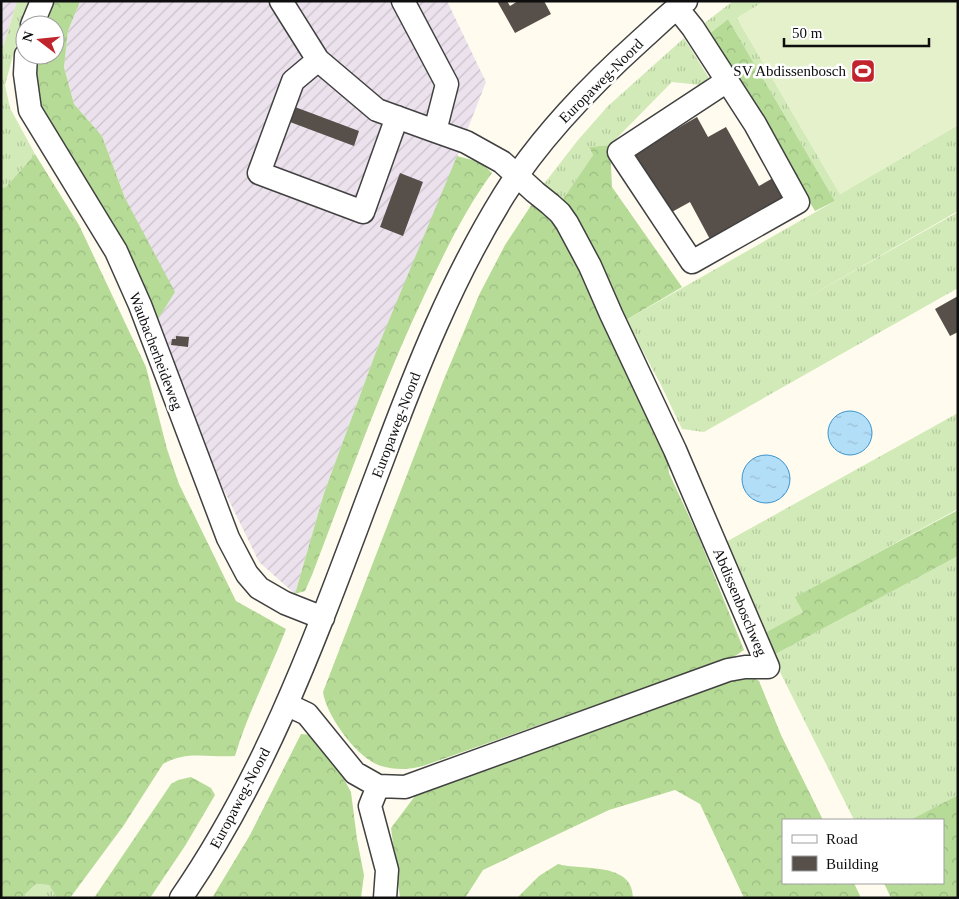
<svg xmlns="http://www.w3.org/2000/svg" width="959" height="899" font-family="Georgia,serif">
<defs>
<pattern id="industrial-furrows" width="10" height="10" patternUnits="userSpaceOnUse" patternTransform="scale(1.25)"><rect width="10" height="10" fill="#ece2ed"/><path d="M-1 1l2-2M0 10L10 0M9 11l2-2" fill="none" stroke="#c9c1ca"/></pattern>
<pattern id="grass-tufts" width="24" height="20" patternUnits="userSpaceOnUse" patternTransform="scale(1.25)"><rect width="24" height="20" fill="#d2eab8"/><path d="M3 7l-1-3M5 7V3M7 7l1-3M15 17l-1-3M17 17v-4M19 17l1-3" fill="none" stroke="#b3c89d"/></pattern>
<pattern id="forest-crowns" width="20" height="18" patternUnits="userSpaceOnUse" patternTransform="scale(1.25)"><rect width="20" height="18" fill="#b6db97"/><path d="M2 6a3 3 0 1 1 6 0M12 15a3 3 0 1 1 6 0" fill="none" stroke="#9bbb81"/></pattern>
<pattern id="water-ripples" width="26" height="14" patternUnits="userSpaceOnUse" patternTransform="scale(1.25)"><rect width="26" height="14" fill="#b3def7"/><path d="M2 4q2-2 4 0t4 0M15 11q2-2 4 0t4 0" fill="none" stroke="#99bdd3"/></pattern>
</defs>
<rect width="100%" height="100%" fill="#fffcef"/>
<path fill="url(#industrial-furrows)" d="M 1,1 L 17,1 L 1,54 Z
M 80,1 L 447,1 L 486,82 L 434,216 L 377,349 L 324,493 L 295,594 L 259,562 L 218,478 L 156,322 L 125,198 L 102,136 L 74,104 L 64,67 L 68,31 Z"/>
<path fill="url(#grass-tufts)" d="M 17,1 L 28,1 L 5,85 L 10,108 L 35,154 L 6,187 L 1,188 L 1,54 Z
M 733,1 L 765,1 L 737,18 L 840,194 L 958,125 L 958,211 L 796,304 L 958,212 L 958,288 L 704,432 L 682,429 L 660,383 L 626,320 L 835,201 L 728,19 L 709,34 L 702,25 Z
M 684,38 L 709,78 L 700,85 L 672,82 L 610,145 L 589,147 L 593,155 L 559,205 L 540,189 L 578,140 L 608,106 Z
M 958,413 L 958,509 L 796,597 L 803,612 L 761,635 L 724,543 Z
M 958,556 L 958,795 L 910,820 L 854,820 L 772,656 Z
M 36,884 L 49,885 L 57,898 L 21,898 Z"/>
<path fill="url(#forest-crowns)" d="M 41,1 L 80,1 L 68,31 L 64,67 L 74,104 L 102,136 L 125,198 L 175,292 L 156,322 L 127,253 L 35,94 L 33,55 L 55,55 L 55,25 L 41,25 Z
M 728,19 L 835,201 L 815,211 L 709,34 Z
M 610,145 L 612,187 L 682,287 L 626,320 L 559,205 L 593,155 L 589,147 Z
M 35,154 L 79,225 L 146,367 L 167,449 L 179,484 L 236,601 L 286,629 C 270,671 248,712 235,756 C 209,758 187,750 163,764 L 124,825 L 70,898 L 57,898 L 49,885 L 36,884 L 21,898 L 1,898 L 1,188 L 6,187 Z
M 457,156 L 480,162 L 492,173 C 464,211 444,254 424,296 C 381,387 348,481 312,575 L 305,591 L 295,594 L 324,493 L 377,349 Z
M 532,204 L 555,216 L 666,444 L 669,473 L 699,538 L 744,650 L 735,656 L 423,766 C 408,770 395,770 381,766 C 357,759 326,715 323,692 L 444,379 L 480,293 L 505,245 Z
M 958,510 L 958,556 L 772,656 L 761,635 L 803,612 L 795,597 Z
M 750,676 L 759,681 L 781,735 L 823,820 L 783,820 L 783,883 L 854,883 L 861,898 L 744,898 L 700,804 L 675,790 L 609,810 L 483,870 L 465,898 L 400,898 L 391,828 L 418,792 L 702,686 Z
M 301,734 L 314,735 L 339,770 L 351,792 L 357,839 L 364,875 L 361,898 L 212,898 L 250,835 Z
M 191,777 L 211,788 L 215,795 L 185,846 L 150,898 L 94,898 L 171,784 L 178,780 Z
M 958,795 L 958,898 L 891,898 L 884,883 L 943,883 L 943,820 L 910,820 Z
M 558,864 C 582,871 633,861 633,898 L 517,898 L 539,876 Z"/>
<path fill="#e4f1ca" d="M 765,1 L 958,1 L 958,125 L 840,194 L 737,18 Z"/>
<path fill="url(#water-ripples)" stroke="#3994cf" d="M828 433a22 22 0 1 1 44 0a22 22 0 1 1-44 0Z
M742 479a24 24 0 1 1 48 0a24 24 0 1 1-48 0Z"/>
<path fill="#574f4a" d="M 497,1 L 507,1 L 510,6 L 518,1 L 544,1 L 551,14 L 515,33 Z
M 295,107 L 359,131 L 354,146 L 290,122 Z
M 697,117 L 708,137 L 726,127 L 759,186 L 773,178 L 786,202 L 712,243 L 690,202 L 670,213 L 656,187 L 653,189 L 634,154 L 670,129 L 671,132 Z
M 400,173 L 423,182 L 403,236 L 380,227 Z
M 958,296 L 958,332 L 950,336 L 935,309 Z
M 176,336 L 189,337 L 188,347 L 171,345 L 172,339 L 176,339 Z"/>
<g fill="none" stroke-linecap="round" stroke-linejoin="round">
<defs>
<path id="minor" d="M 281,1 L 318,60 L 377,110 L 435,131
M 677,8 L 693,28 L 755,124 L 798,202 L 692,262 L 619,152 L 727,81
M 32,25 L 42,1
M 26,55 L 25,74 L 30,110 L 116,251 L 140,305 L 228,538 L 247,574 L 259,588 L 285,603 L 323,618
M 318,60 L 293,81 L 259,173 L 363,212 L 397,117
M 288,705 L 307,714 L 355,773 L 378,786 L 405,787 L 728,670 L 745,667 L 768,667 L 675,450 L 611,314 L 590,266 L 567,223 L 560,213 L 550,204 L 535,192 L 502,162 L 466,142 L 435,131 L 447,84 L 403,1
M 378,786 L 370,806 L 387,870 L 385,898
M 181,898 C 274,763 324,613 382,461 C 416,370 452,279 504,195 C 541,136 591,85 642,39 C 657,26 670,12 686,1"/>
</defs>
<use href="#minor" stroke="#414141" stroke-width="25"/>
<use href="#minor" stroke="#fff" stroke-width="22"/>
</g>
<defs>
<symbol id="stadium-square" viewBox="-11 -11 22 22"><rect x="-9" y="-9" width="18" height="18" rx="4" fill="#c1242c" stroke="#fff"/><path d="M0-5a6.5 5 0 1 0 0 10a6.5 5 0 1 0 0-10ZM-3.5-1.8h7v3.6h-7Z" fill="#fff"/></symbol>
</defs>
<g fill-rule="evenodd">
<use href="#stadium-square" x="849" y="57" width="28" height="28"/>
</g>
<g text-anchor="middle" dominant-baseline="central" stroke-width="5" stroke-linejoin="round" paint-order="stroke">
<g font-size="15" fill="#0e0e0e" stroke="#fff" text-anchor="end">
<text x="846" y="71">SV Abdissenbosch</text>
</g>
<g font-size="15" fill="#0e0e0e" stroke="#fff">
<text transform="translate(601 81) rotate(-45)">Europaweg-Noord</text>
<text transform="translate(156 351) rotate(69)">Waubacherheideweg</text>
<text transform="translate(396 425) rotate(-69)">Europaweg-Noord</text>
<text transform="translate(740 602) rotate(67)">Abdissenboschweg</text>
<text transform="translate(240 798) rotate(-62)">Europaweg-Noord</text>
</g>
</g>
<rect width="959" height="899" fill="none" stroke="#0e0e0e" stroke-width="5"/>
<rect x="782" y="819" width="162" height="65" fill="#ffffff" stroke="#9f9f9f"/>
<rect x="792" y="835" width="25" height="8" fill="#ffffff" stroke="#9f9f9f"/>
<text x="826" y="844" font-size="15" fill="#0e0e0e">Road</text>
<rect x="792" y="856" width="25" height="15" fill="#574f4a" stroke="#9f9f9f"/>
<text x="826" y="869" font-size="15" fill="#0e0e0e">Building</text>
<g transform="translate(40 40) rotate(286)"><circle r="24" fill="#ffffff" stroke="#9f9f9f"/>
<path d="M0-4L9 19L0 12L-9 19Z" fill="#c1242c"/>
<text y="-8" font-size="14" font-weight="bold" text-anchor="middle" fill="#0e0e0e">N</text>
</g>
<path d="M784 38v8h145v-8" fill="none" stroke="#0e0e0e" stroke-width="2.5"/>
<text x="792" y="38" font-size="15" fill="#0e0e0e" stroke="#ffffff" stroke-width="4" paint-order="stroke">50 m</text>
</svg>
